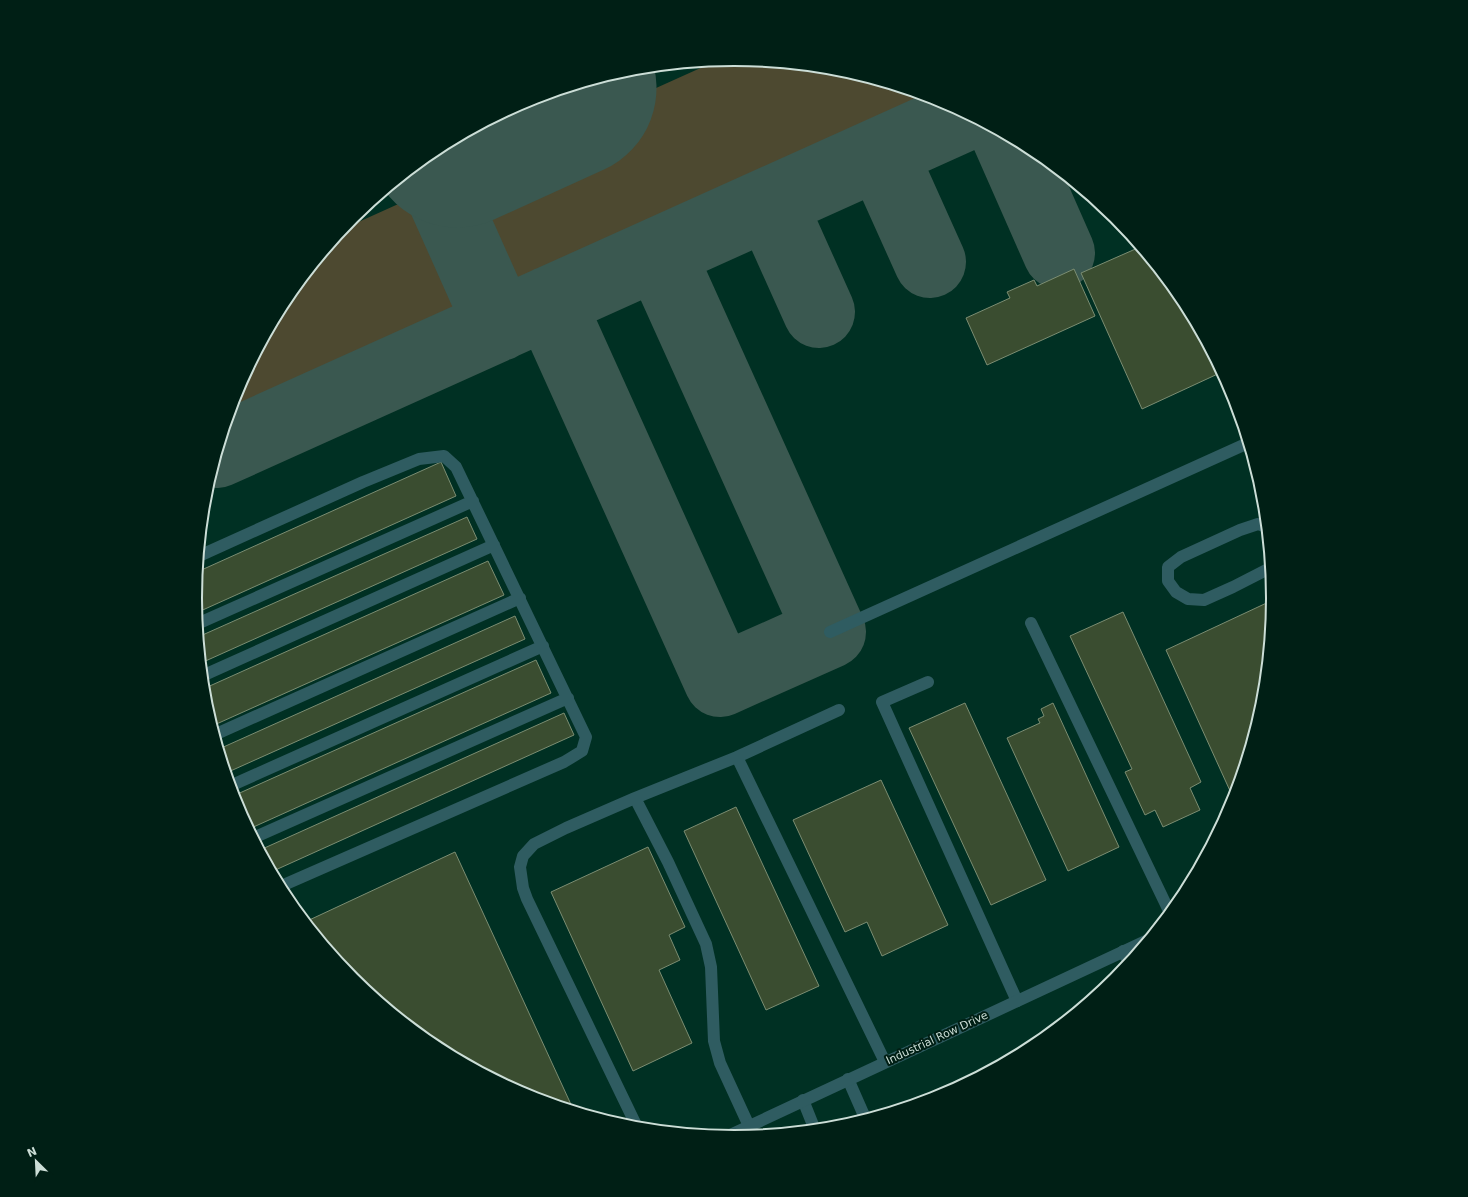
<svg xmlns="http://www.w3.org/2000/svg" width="1468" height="1197" font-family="'DejaVu Sans',sans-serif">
<rect width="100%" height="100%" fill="#05281e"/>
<path fill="#003023" d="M197 598a537 537 0 1 1 1074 0a537 537 0 1 1-1074 0Z"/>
<path fill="#4d4930" d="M 734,59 L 839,69 L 941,100 L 950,105 L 580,272 L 512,289 L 474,229 L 462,181 L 463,175 L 716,61 Z
M 416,196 L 447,242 L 451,252 L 466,312 L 418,344 L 406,350 L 223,433 L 236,392 L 286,299 L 343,229 Z"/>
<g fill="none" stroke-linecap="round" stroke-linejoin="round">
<path stroke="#3a5850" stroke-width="72" d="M 1007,135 L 1059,253
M 881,153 L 930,262
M 425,157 L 500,325
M 770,203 L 819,312
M 549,302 L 720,681 L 830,632 L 659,253
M 217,452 L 967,114"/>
<path stroke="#3a5850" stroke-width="179" d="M 457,138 L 567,88"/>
</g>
<path fill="#3a4d30" stroke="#7b8d72" d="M 1140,247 L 1183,299 L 1222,372 L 1142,409 L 1081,273 Z
M 1074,269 L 1095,316 L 987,365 L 966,318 L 1010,298 L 1007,292 L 1034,280 L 1037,286 Z
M 441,462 L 456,496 L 196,613 L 195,598 L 197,572 Z
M 467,517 L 477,539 L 201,663 L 198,637 Z
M 488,561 L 504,595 L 212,726 L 205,704 L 203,689 Z
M 1273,600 L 1263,704 L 1237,790 L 1231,793 L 1166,650 Z
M 1123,612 L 1201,782 L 1190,788 L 1200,810 L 1163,827 L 1155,810 L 1145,815 L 1125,772 L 1132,769 L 1070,636 Z
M 515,616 L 525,639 L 226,773 L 219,749 Z
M 536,660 L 551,693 L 249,829 L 235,805 L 233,796 Z
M 965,703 L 1046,880 L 991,905 L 909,728 Z
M 1053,703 L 1119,847 L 1068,871 L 1007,738 L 1040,723 L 1038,719 L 1044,716 L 1041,709 Z
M 564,713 L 574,735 L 271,872 L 260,850 Z
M 881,780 L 948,925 L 882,956 L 867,922 L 845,932 L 793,820 Z
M 736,807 L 819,986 L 766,1010 L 684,831 Z
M 648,847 L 685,927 L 669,935 L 680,960 L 659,970 L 692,1043 L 633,1071 L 551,892 Z
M 455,852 L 574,1111 L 527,1097 L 434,1047 L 352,980 L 305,922 Z"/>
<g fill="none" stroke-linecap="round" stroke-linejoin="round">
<path stroke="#2f5c61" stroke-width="12" d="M 1266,527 L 1258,524 L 1240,530 L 1181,557 L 1168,567 L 1168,581 L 1176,592 L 1188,599 L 1204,600 L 1233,587 L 1270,568
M 199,556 L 363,482 L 419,459 L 444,456 L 456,467 L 586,737 L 582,751 L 564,762 L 279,887
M 1031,623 L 1170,913
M 197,624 L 473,501
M 830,632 L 1248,443
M 202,676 L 494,545
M 928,682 L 882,702 L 1017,1001
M 839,710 L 737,757 L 885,1062
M 214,735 L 520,598
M 230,786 L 543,646
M 635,798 L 737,757
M 253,838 L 568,698
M 1123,951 L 1129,963
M 848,1079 L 866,1120
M 803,1100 L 815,1130
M 638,1129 L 527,899 L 523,888 L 520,867 L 523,856 L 534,844 L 566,828 L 635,798 L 668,862 L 706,944 L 711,967 L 714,1041 L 720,1063 L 749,1126"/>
<path stroke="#2f5c61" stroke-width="12" d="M 726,1137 L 1148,940"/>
</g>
<g text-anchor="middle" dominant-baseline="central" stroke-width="4" stroke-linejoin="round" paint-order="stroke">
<g font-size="11" fill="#ccded7" stroke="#001f15">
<text transform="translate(937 1038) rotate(-25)">Industrial Row Drive</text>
</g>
</g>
<path d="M0 0H1468V1197H0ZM202 598a532 532 0 1 1 1064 0a532 532 0 1 1-1064 0Z" fill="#001f15" fill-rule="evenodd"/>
<path fill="none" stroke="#ccded7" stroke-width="2" d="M202 598a532 532 0 1 1 1064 0a532 532 0 1 1-1064 0Z"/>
<g transform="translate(36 1161) rotate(336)" stroke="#001f15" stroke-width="3" paint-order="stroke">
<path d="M0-3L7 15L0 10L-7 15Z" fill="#ccded7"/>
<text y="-6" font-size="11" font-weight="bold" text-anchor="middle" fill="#ccded7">N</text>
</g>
</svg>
